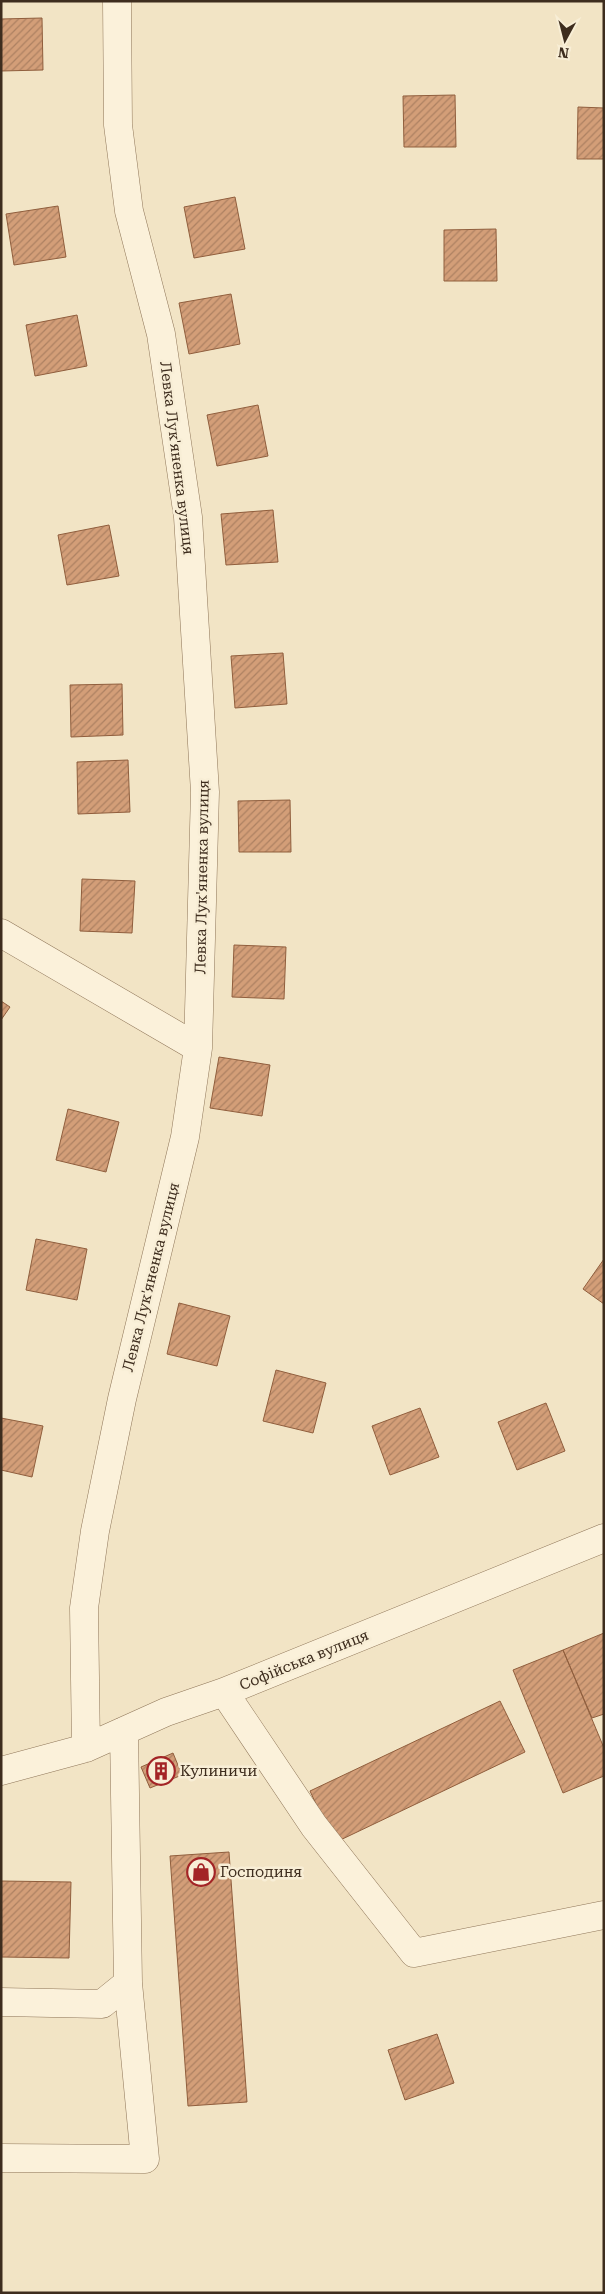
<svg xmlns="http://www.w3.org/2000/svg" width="605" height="2294" font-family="'Roboto Serif',serif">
<defs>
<pattern id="building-hatch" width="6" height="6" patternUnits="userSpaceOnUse" patternTransform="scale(1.25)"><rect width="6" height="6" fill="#d39e78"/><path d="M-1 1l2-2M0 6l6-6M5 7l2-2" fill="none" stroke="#ad8162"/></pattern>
</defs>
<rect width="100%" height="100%" fill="#f2e4c5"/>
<path fill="url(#building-hatch)" stroke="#905e3d" d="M 42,18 L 43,70 L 1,71 L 1,19 Z
M 455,95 L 456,147 L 404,147 L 403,96 Z
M 578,107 L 604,108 L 604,159 L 577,159 Z
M 235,197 L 245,249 L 194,258 L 184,207 Z
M 58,206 L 66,257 L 14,265 L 6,214 Z
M 496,229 L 497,281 L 444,281 L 444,230 Z
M 231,294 L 240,344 L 189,354 L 179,303 Z
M 77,315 L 87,366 L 35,376 L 26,325 Z
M 258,405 L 268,456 L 217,466 L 207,415 Z
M 273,510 L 278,562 L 226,565 L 221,514 Z
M 109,525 L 119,576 L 67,585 L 58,535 Z
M 283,653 L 287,704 L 235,708 L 231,656 Z
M 122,684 L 123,735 L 71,737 L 70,685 Z
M 128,760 L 130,812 L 78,814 L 77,762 Z
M 290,800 L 291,852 L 239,852 L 238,801 Z
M 82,879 L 135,881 L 132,933 L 80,931 Z
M 234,945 L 286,947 L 284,999 L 232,997 Z
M 1,1001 L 10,1007 L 1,1020 Z
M 219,1057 L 270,1065 L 262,1116 L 210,1108 Z
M 68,1109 L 119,1122 L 106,1172 L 56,1160 Z
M 36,1239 L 87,1249 L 77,1300 L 26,1290 Z
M 604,1259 L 604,1304 L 583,1289 Z
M 179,1303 L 230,1316 L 217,1366 L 167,1354 Z
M 276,1370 L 326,1383 L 313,1433 L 263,1421 Z
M 546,1403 L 565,1451 L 517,1470 L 498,1422 Z
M 420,1408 L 439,1457 L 390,1475 L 372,1426 Z
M 1,1418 L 43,1426 L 32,1477 L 1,1470 Z
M 604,1633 L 604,1714 L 592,1718 L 563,1650 Z
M 563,1650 L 604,1748 L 604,1776 L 563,1793 L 513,1670 Z
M 500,1701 L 525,1752 L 334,1843 L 310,1791 Z
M 173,1753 L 182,1775 L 150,1788 L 141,1767 Z
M 229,1852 L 247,2102 L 188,2106 L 170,1856 Z
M 1,1881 L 71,1882 L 69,1958 L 1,1957 Z
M 437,2034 L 454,2083 L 405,2100 L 388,2050 Z"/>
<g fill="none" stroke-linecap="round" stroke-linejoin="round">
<defs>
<path id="minor" d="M 1,933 L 198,1048
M 224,1692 L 314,1826 L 414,1953 L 604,1915
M 86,1748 L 84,1608 L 95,1531 L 122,1399 L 185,1137 L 198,1048 L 205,792 L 188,517 L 161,334 L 129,211 L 118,125 L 117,1
M 1,1771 L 86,1748 L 166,1712 L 224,1692 L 604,1538
M 1,2002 L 102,2004 L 128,1983 L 124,1731
M 1,2158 L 145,2159 L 128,1983"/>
</defs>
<use href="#minor" stroke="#8f7659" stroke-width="29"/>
<use href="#minor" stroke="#fbf1da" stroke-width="28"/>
</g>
<defs>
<symbol id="building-ring" viewBox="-11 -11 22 22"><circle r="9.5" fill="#f8eed6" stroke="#a32426" stroke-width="1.5"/><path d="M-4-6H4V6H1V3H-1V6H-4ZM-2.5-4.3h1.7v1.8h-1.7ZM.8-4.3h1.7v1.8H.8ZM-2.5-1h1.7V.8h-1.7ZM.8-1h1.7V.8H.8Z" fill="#a32426"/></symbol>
<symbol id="shop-ring" viewBox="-11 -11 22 22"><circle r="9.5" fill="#f8eed6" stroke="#a32426" stroke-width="1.5"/><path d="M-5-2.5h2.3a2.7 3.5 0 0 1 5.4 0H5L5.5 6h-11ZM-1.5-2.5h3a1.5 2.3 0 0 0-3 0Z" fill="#a32426"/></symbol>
</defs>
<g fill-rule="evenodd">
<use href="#building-ring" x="145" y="1755" width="32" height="32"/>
<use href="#shop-ring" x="185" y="1856" width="32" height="32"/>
</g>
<g text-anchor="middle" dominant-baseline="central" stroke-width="5" stroke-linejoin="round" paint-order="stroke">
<g font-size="15" fill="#3e2d1e" stroke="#f8eed6">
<text transform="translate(177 458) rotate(83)">Левка Лук'яненка вулиця</text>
<text transform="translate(202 877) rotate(-89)">Левка Лук'яненка вулиця</text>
<text transform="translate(151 1277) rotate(-76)">Левка Лук'яненка вулиця</text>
<text transform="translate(304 1660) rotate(-22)">Софійська вулиця</text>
</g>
<g font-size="15" fill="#3e2d1e" stroke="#f8eed6" text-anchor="start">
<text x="180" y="1771">Кулиничи</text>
<text x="220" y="1872">Господиня</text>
</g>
</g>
<rect width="605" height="2294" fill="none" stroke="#3e2d1e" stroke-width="5"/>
<g transform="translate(565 40) rotate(187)" stroke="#f8eed6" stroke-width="4" paint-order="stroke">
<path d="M0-4L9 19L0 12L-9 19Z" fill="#3e2d1e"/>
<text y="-8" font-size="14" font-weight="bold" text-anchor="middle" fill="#3e2d1e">N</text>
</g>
</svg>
